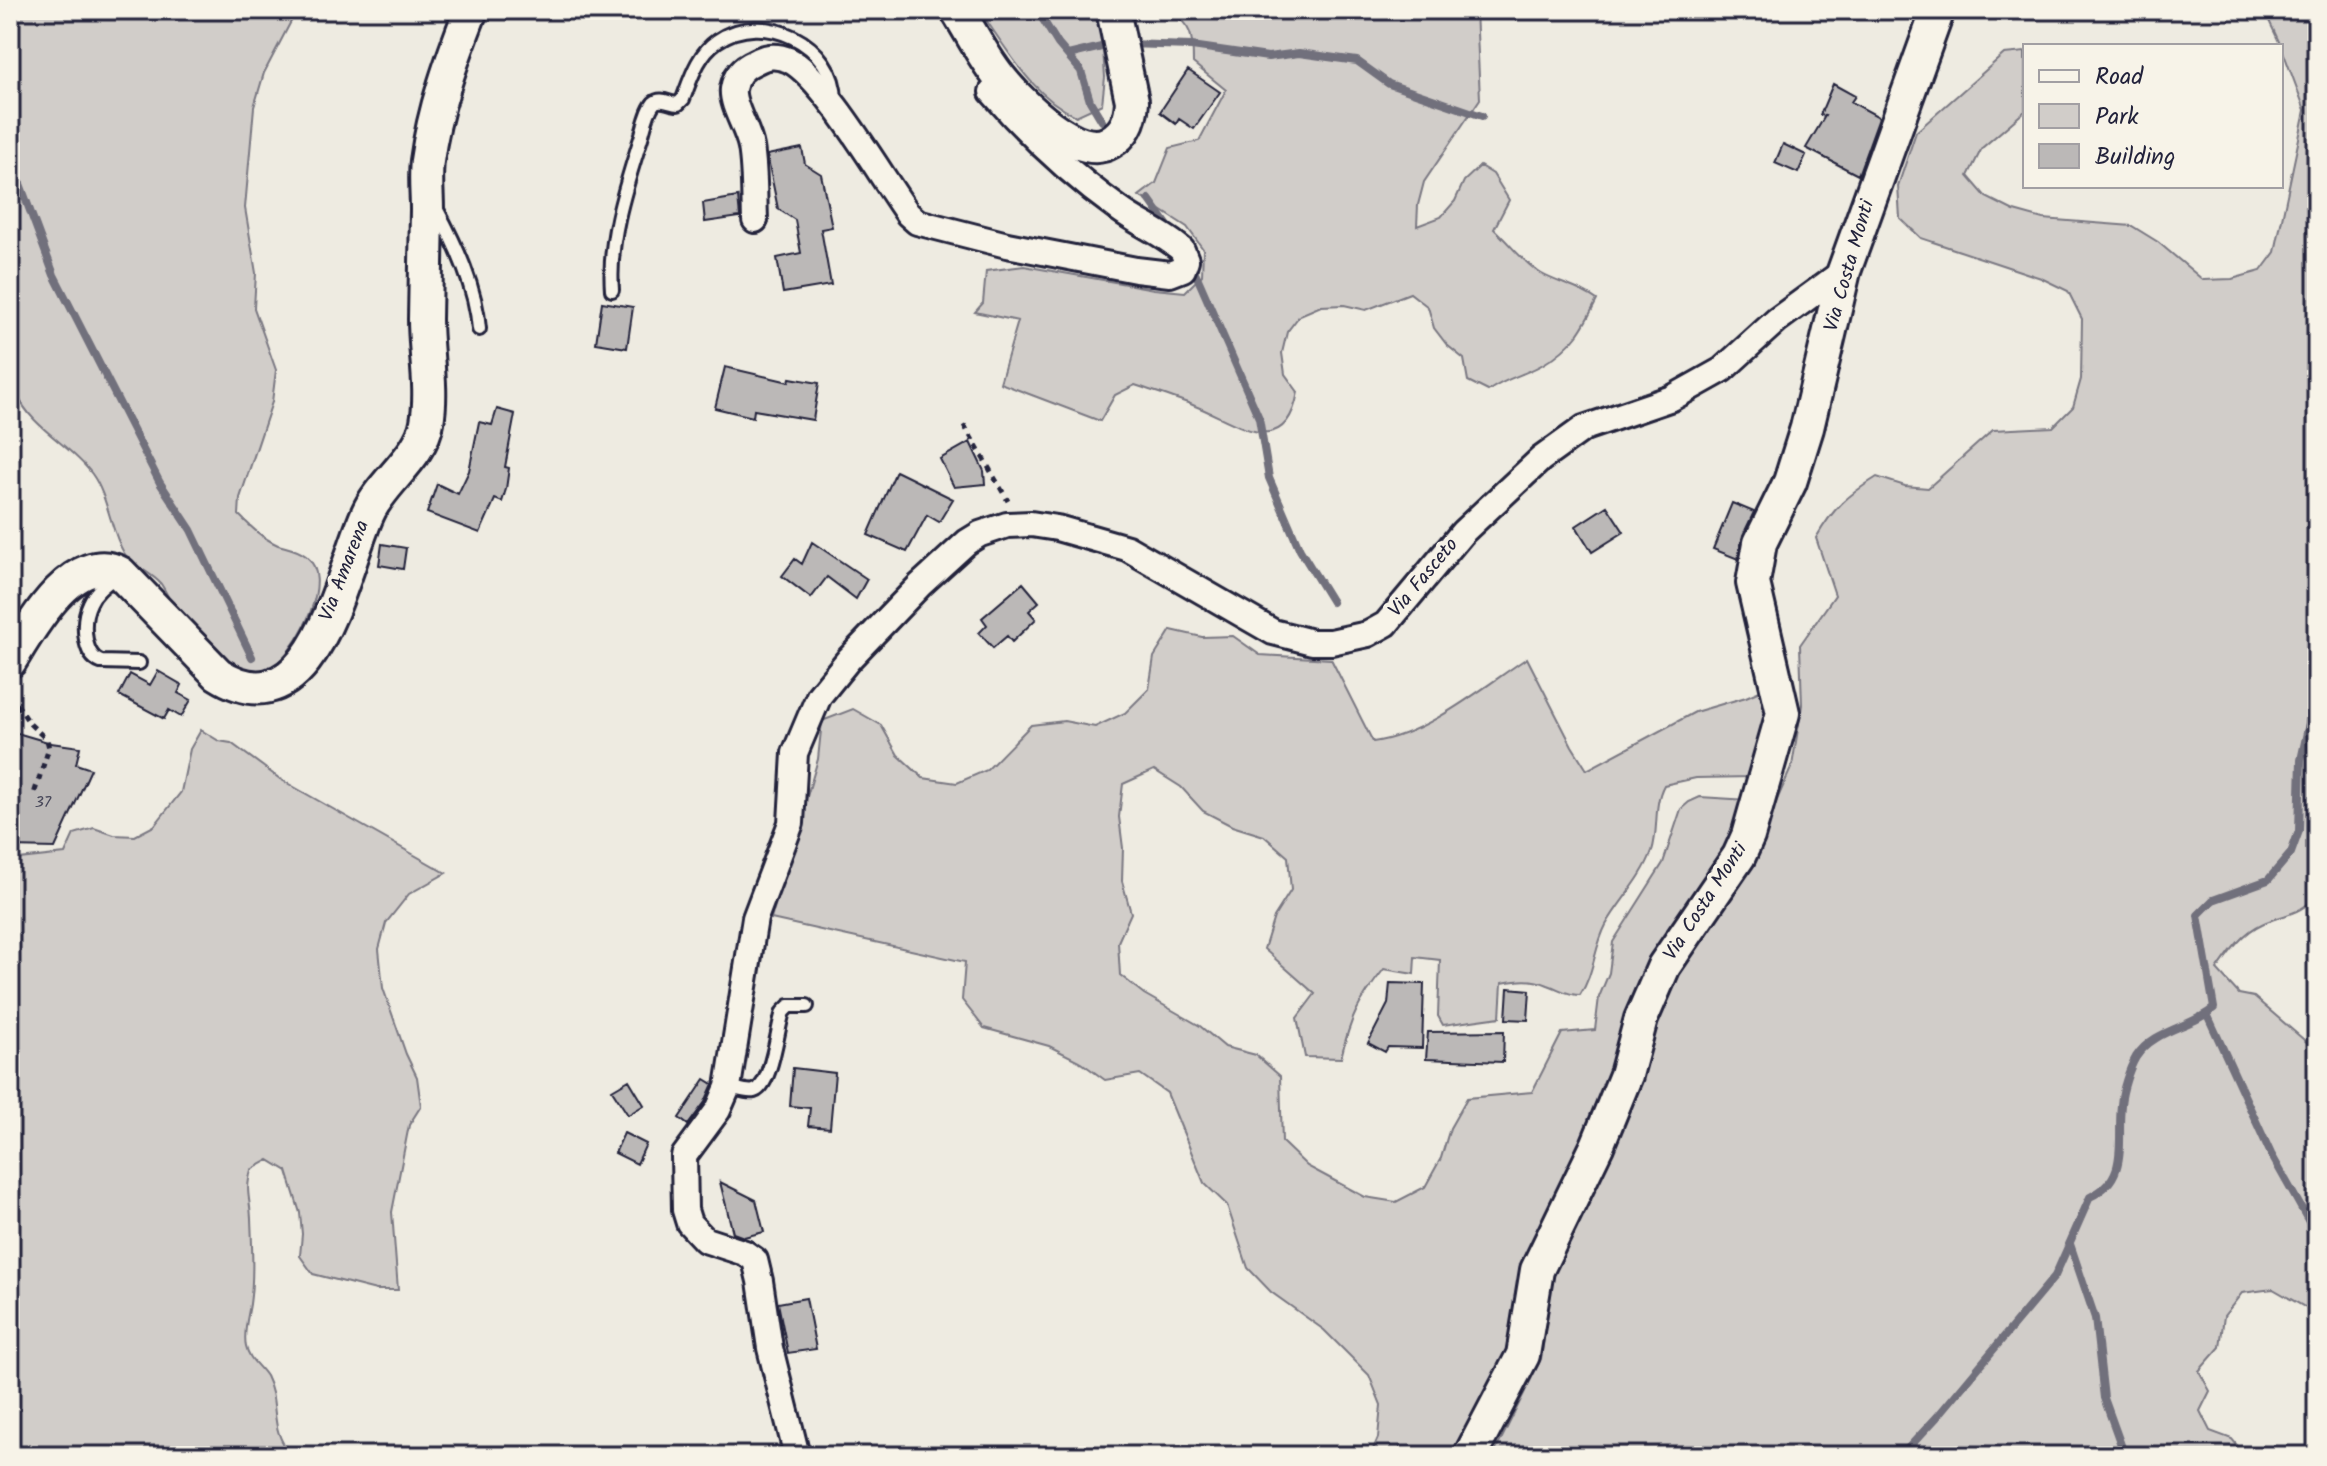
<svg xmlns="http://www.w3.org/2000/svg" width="2327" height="1466" font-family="Kalam,sans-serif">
<rect width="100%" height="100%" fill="#eeebe1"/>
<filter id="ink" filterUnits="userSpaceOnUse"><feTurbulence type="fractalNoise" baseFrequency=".0125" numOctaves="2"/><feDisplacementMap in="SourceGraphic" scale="16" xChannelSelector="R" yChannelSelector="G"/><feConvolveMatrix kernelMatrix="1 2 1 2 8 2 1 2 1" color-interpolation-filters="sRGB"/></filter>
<g filter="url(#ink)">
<path fill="#d1cdc9" stroke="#7a7882" stroke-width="2" d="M 10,10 L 297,10 L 264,73 L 254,107 L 245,208 L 256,273 L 254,308 L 276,370 L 272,402 L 240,498 L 239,515 C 251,527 262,538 278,545 C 288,548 297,549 306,556 C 335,579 299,645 277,663 C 251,685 229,664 209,646 C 201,638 190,630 182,621 C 173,610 169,596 161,584 C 151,572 132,566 124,553 C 110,529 108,496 92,474 C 71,445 31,428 17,394 C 3,360 32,318 10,288 Z
M 979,10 L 1100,10 L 1105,77 L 1102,104 L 1076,116 C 1032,97 1006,47 979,10 Z
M 1170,10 L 1476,10 L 1480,99 L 1424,182 L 1418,205 L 1417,226 L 1441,217 L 1455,201 L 1464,181 L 1480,166 L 1493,174 L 1509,200 L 1494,229 C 1510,244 1522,261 1540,273 C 1559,284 1580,287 1597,300 C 1583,328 1573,347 1545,363 C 1526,375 1509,376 1488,391 L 1468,381 L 1464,359 L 1447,345 L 1434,328 L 1428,307 L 1410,293 L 1366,310 L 1344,305 L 1321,306 L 1300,315 L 1287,332 L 1282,353 L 1285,374 L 1298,392 C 1285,463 1236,422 1195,406 C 1176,398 1155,392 1135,385 L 1115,395 L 1100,421 L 1000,383 L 1018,321 L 975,312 L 983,303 L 986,271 L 1024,266 L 1154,289 L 1185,292 L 1202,275 L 1203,249 L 1187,227 L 1139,196 L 1156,183 L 1170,148 L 1199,141 L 1226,90 L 1193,63 C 1193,35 1192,27 1170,10 Z
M 2264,10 L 2317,10 L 2317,893 C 2305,914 2281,915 2262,924 C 2242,933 2229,953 2217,970 L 2239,994 L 2254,997 L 2317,1051 L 2317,1314 L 2273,1289 L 2242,1293 L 2224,1316 L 2220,1347 L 2199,1371 L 2210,1391 L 2200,1411 L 2210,1431 L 2232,1439 L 2246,1456 L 1493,1456 L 1541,1359 L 1554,1271 L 1650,1019 L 1758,843 L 1792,766 L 1802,705 L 1800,645 L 1835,595 L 1816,538 C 1833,508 1848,495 1877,477 L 1905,486 L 1928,488 L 1993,430 L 2053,427 L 2073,407 L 2081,379 L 2082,319 L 2068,291 L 2041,278 L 1921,238 L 1900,218 L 1898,186 L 1916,132 L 2004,54 L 2025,52 L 2025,111 L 1982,148 L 1968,176 L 1986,197 L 2014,211 L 2043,219 L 2132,226 L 2158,242 L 2203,280 L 2232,279 L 2261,271 L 2275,252 L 2305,110 L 2281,46 Z
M 1171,630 L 1202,637 L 1233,636 L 1260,655 L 1331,659 L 1373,742 C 1426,735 1482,688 1527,658 L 1572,746 L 1587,770 L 1695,712 L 1746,697 L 1769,687 L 1775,719 L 1751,777 L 1696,778 L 1664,785 C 1653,805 1659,829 1652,851 C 1642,879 1620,900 1606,925 C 1594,948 1594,974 1580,995 C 1567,995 1560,989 1548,985 C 1532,978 1518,980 1502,983 L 1500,1017 L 1443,1025 L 1438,1016 L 1440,960 L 1415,957 L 1414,974 L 1384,969 C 1359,1001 1350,1018 1341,1058 L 1305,1057 L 1297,1018 L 1315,994 L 1264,949 L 1274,917 L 1291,890 L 1288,857 L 1264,836 L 1232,826 L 1203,811 L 1181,787 L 1154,770 L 1123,784 L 1119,817 L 1123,848 L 1122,881 L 1131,913 L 1118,942 L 1120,975 L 1144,994 L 1200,1026 L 1225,1047 L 1256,1055 L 1280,1076 L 1282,1142 L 1307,1166 L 1335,1181 L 1365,1197 L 1396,1202 L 1425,1187 L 1441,1158 L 1450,1128 L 1467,1098 L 1532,1092 L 1562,1033 L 1595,1030 L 1599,997 L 1609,973 L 1613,942 L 1663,863 L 1681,809 L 1689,802 L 1700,797 L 1748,800 L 1740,837 L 1616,1067 L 1508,1359 L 1467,1426 L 1453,1456 L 1370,1456 L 1378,1438 L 1381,1405 L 1369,1375 L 1324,1330 L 1271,1292 L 1248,1268 L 1227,1205 L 1204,1183 L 1167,1093 L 1140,1074 L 1105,1080 L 1079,1061 L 1049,1046 L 984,1028 L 962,1000 L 965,962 L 771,919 L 818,759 L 822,721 L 853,709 L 881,725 L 898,755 L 923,778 L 957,783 L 987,770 L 1031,725 L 1064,721 L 1095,727 L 1125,713 L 1149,689 L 1154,657 Z
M 201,730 L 219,741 L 231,743 L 280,779 L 446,873 L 409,894 L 386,923 L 379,949 L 383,988 L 406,1054 L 417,1077 L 421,1106 L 409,1125 L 392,1212 L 398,1290 L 376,1290 L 313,1274 L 300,1256 L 302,1234 L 300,1213 L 287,1171 L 269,1160 L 251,1170 C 245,1193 250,1196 251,1218 C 252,1246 254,1276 250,1304 C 248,1317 243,1333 246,1346 C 249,1360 259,1365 266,1376 C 281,1406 267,1427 292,1456 L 16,1456 L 10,1438 L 10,860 L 65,854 L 74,834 L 94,828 L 114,835 L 135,836 L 154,826 L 181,792 L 190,749 Z"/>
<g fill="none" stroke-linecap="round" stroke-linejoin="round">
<path stroke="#716f7b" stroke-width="8" d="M 1037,10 L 1058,44 L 1081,71 L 1090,101 L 1102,121
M 1127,44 L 1192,46 L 1268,57 L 1299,53 L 1357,61 L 1389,84 L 1482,116
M 1068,55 L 1114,44
M 10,157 L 54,275 L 160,483 L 191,530 L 252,657
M 1149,199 L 1173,233
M 1192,265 L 1259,418 L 1269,478 L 1300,550 L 1332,602
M 2207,1014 L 2271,1154 L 2317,1236
M 2070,1244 L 2095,1318 L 2104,1398 L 2125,1456
M 1901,1456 L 1937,1417 L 2055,1276 L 2090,1197 C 2130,1178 2117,1141 2121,1105 C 2122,1091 2129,1069 2136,1057 C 2154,1029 2191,1028 2214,1008 L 2198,915 L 2213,900 L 2268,880 L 2291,853 L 2299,831 L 2301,760 L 2311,714 L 2317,708"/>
</g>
<path fill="#bbb8b7" stroke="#22223b" stroke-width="2" d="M 1188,70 L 1220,92 L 1194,129 L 1179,119 L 1176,124 L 1160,112 Z
M 1833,84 L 1855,96 L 1851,102 L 1879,117 L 1858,175 L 1806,148 L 1825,116 L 1820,115 Z
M 1783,144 L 1806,155 L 1798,173 L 1775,163 Z
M 802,148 L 805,164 L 821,174 L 832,227 L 821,229 L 831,285 L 783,293 L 777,258 L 801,253 L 795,220 L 778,209 L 767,155 Z
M 738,197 L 740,217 L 705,222 L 703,203 Z
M 602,302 L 633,307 L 627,348 L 596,343 Z
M 725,367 L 789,382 L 790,378 L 819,383 L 813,420 L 754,410 L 753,417 L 715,408 Z
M 497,409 L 515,414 L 505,467 L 509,468 L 506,489 L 502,502 L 495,499 L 480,533 L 427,513 L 437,484 L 458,494 L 469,471 L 479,422 L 492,425 Z
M 970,442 L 984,471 L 985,484 L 954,487 L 940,459 Z
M 896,471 L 953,499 L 939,522 L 927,515 L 907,552 L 868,535 Z
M 1732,503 L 1754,512 L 1743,535 L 1738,559 L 1713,549 Z
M 1607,506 L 1624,532 L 1592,552 L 1576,526 Z
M 812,542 L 867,579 L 856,599 L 827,577 L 811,598 L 782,576 L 795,559 L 802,564 Z
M 382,544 L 406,548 L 403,569 L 379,565 Z
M 1023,583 L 1039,602 L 1029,611 L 1036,619 L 1012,642 L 1007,636 L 993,648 L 979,633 L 987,625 L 982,618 Z
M 158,671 L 182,685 L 178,693 L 191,700 L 181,717 L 169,710 L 164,719 L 119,695 L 130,674 L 150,685 Z
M 17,733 L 51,743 L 80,747 L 76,764 L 91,769 L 55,848 L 10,847 L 10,755 Z
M 1390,983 L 1424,984 L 1422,1048 L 1388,1047 L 1385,1052 L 1368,1043 L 1388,1004 Z
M 1508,988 L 1530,990 L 1528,1020 L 1506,1019 Z
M 1504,1031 L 1503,1062 L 1426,1059 L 1428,1032 Z
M 793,1068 L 835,1073 L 830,1128 L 808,1126 L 810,1108 L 790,1106 Z
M 705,1079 L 713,1084 L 705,1102 L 688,1125 L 679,1118 Z
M 629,1080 L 644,1105 L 628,1115 L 612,1090 Z
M 624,1133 L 646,1144 L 637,1164 L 615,1153 Z
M 720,1182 L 756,1200 L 764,1232 L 744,1237 L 733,1233 Z
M 806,1298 L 816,1349 L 788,1353 L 778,1303 Z"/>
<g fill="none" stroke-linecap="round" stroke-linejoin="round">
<defs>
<path id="service" d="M 436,208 C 456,245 476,288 479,329
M 612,290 C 608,239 626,186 641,138 C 644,128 647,111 654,103 C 661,97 670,104 678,104 L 683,99 C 691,78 698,54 717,41 C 763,9 835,43 835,101
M 117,575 C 107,583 95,591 90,603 C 82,619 82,655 101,662 L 139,663
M 728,1087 C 736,1088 747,1093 754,1091 C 772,1086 777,1029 783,1012 L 789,1006 L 807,1006"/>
<path id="minor" d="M 755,220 C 754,196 755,170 751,147 C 748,129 731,105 733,89 C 735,76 743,67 755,62 C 767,55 777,55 789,60 C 824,77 882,178 908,214 L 917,222 L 1007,245 L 1136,270 L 1170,274 L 1183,269 L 1186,260 L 1182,250 C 1163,233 1139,224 1119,209 C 1073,176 1029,135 992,92
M 797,1456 L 770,1348 L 760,1281 L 755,1260 L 745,1253 L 705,1240 L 689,1223 L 685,1210 L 684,1156 L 718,1110 L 728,1087 L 755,918 L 791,823 L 795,753 L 819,696 L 849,659 L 920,585 L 967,542 L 980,534 L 1007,525 L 1031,524 L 1057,528 L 1127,548 L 1273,632 L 1312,642 L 1331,642 L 1368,634 L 1386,624 L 1463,532 L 1541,459 L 1584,428 L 1672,398 L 1722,370 L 1777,320 L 1844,271"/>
<path id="tertiary" d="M 957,10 C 971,32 983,57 1000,78 C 1019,102 1078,162 1110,142 C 1126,133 1131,119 1132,101 L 1113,10
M 10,661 C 29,630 74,548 120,573 L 218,674 C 314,735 341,572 368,513 C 381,483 422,456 427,422 C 433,389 425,353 425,319 C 426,283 426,246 427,210 C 427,194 425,177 427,161 C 434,109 452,59 471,10
M 1470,1456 L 1523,1355 L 1537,1270 L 1597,1146 L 1626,1075 L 1641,1019 L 1664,966 L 1739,856 L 1748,836 L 1783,713 L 1753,583 L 1760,543 L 1790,482 L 1807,428 L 1844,271 L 1938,10"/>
</defs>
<use href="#service" stroke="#22223b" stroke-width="18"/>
<use href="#minor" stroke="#22223b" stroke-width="30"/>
<use href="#tertiary" stroke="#22223b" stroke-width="38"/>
<path stroke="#22223b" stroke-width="5" stroke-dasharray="6 6" stroke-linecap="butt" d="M 964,425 L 1008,501
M 10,694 L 30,724 L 47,740 L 49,748 L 33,797"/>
<use href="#service" stroke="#f7f3e8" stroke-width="12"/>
<use href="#minor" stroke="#f7f3e8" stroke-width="24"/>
<use href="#tertiary" stroke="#f7f3e8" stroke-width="32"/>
</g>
</g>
<g text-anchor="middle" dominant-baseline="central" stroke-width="8" stroke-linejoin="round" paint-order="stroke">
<g font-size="16" fill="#48485a">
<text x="43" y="802">37</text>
</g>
<g font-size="20" fill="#22223b" stroke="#f7f3e8">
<text transform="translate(1850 266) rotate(-74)">Via Costa Monti</text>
<text transform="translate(345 571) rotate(-69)">Via Amarena</text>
<text transform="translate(1424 578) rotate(-50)">Via Fasceto</text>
<text transform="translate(1706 902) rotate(-57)">Via Costa Monti</text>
</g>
</g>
<rect width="2327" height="1466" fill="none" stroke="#f7f3e8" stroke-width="40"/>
<rect x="20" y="20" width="2287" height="1426" fill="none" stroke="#22223b" stroke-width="3" filter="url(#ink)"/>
<rect x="2023" y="44" width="260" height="144" fill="#f7f3e8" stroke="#a29fa3" stroke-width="2"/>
<rect x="2039" y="70" width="40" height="12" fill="#f7f3e8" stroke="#a29fa3" stroke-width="2"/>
<text x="2095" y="84" font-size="24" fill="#22223b">Road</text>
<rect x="2039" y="104" width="40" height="24" fill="#d1cdc9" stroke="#a29fa3" stroke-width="2"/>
<text x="2095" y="124" font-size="24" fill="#22223b">Park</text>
<rect x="2039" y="144" width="40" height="24" fill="#bbb8b7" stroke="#a29fa3" stroke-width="2"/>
<text x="2095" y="164" font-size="24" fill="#22223b">Building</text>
</svg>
